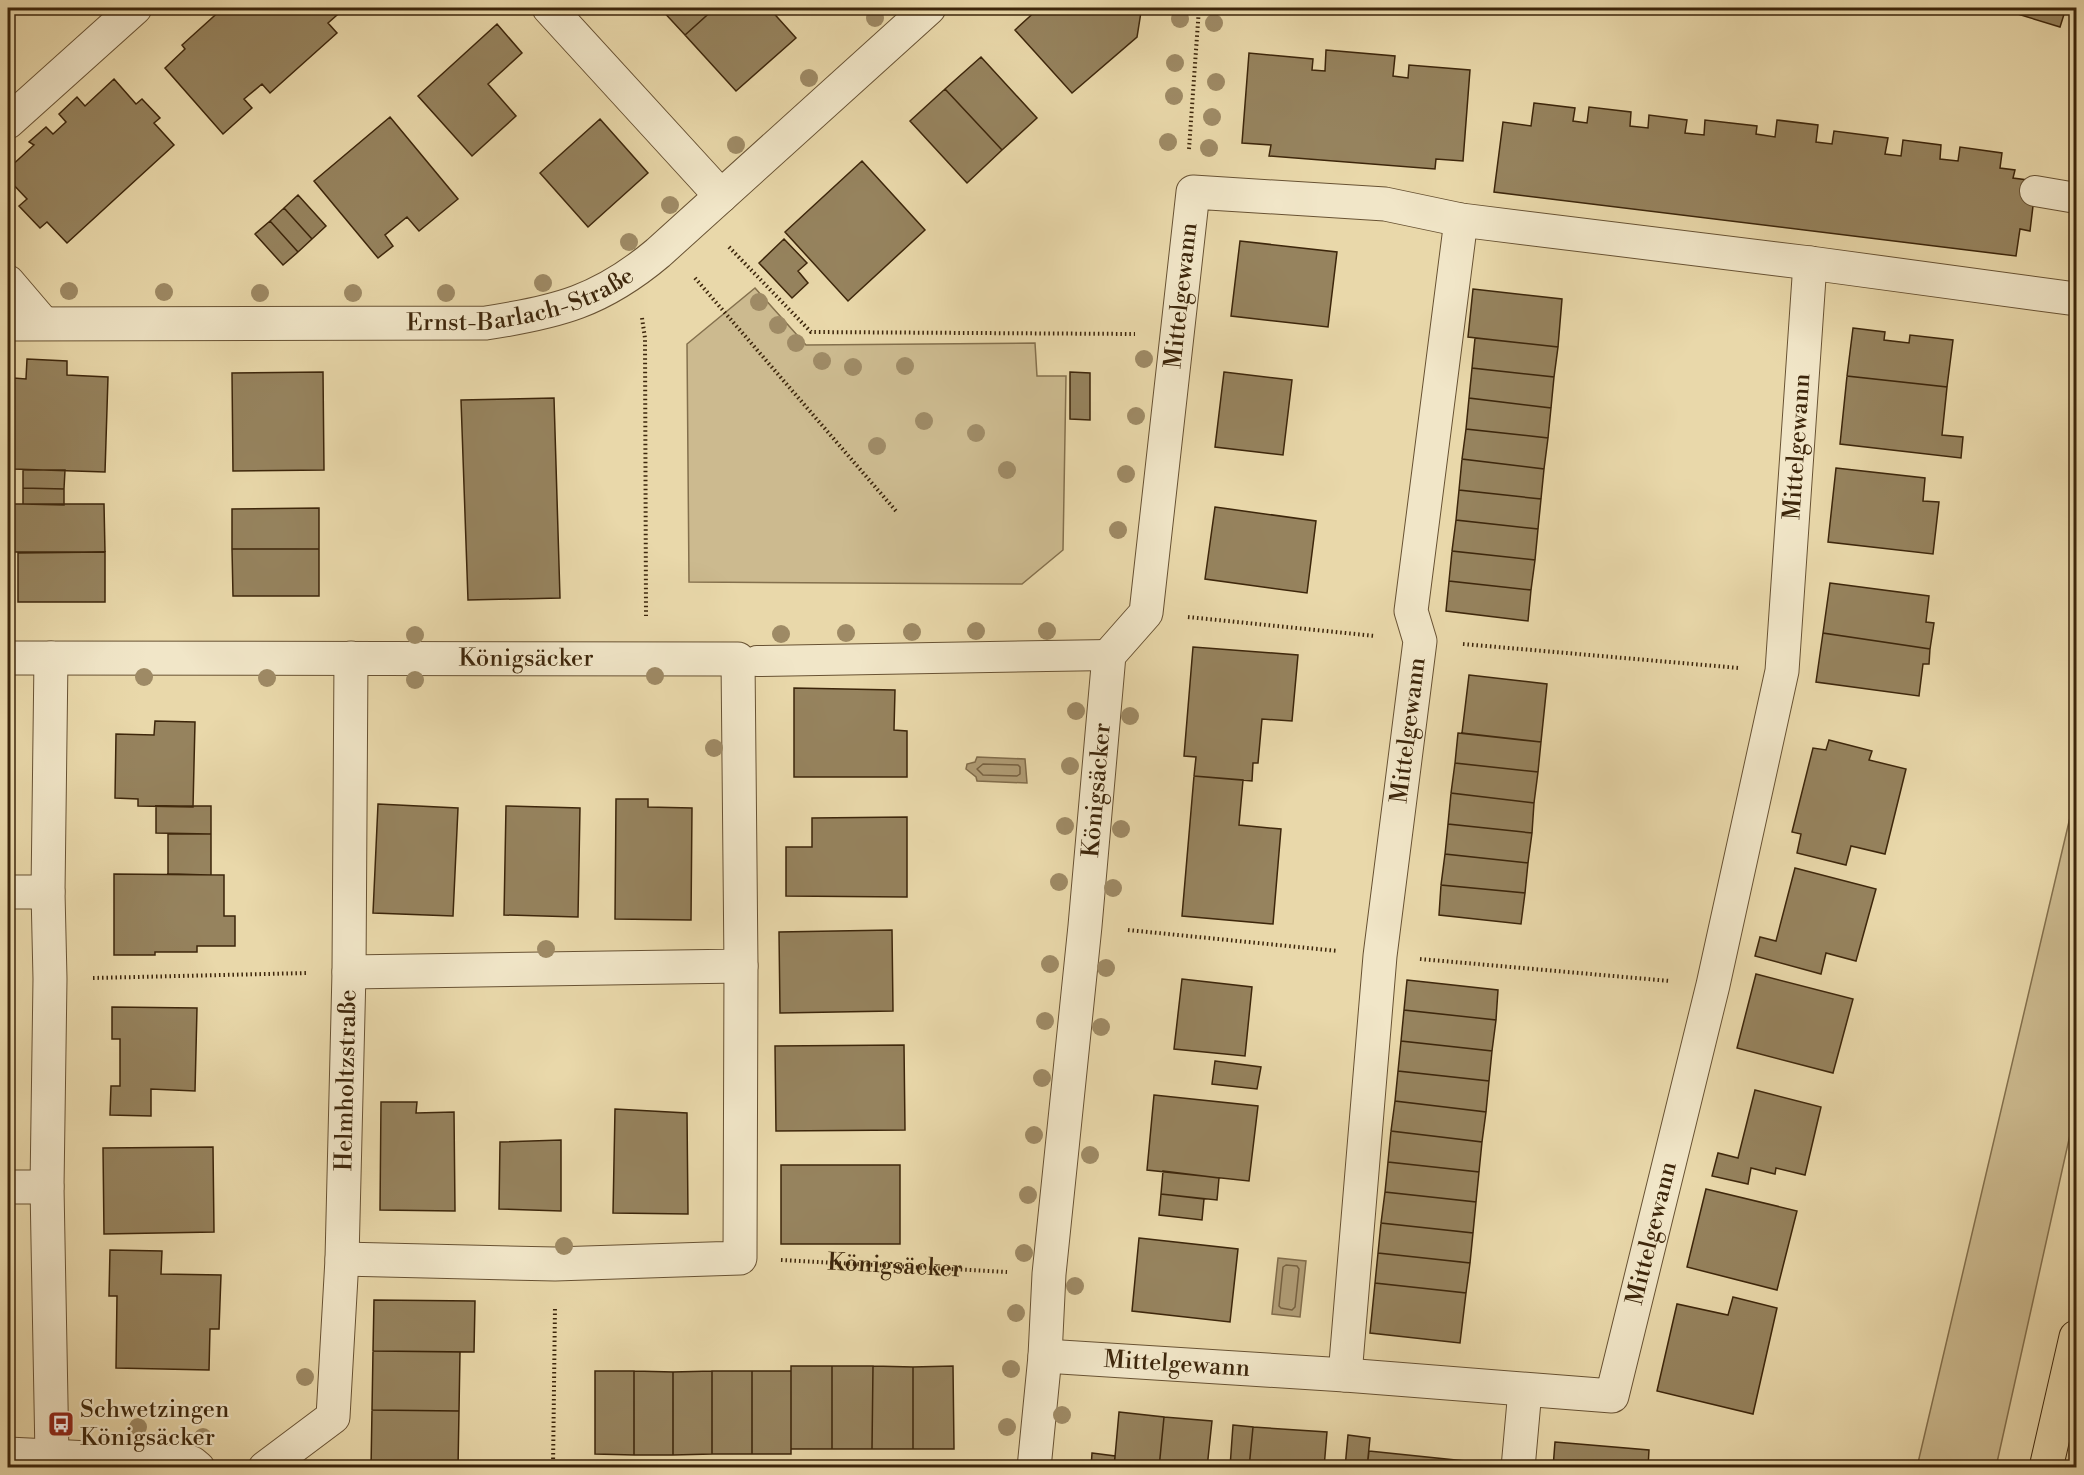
<svg xmlns="http://www.w3.org/2000/svg" width="2084" height="1475" font-family="'Libre Bodoni',serif">
<rect width="100%" height="100%" fill="#e9d8aa"/>
<filter id="stains"><feTurbulence type="fractalNoise" baseFrequency=".00333" numOctaves="4"/><feColorMatrix values="0 0 0 0 .2 0 0 0 0 .09 0 0 0 0 .02 0 0 0 .5 -.17"/></filter>
<radialGradient id="worn" r=".72"><stop offset=".6" stop-color="#630" stop-opacity="0"/><stop offset="1" stop-color="#630" stop-opacity=".3"/></radialGradient>
<path fill="#ccba8f" stroke="#84704d" stroke-width="1.5" d="M 755,288 L 806,345 L 1035,343 L 1037,376 L 1066,376 L 1063,550 L 1022,584 L 689,582 L 687,344 Z
M 2076,792 L 2076,1108 L 1996,1467 L 1917,1467 Z"/>
<path fill="#af9b74" stroke="#816c4a" stroke-width="1.5" d="M 977,757 L 1025,759 L 1027,783 L 977,781 L 976,777 L 966,769 L 967,764 L 975,762 Z
M 1278,1258 L 1306,1261 L 1300,1317 L 1272,1314 Z"/>
<g fill="none" stroke-linecap="round" stroke-linejoin="round">
<path stroke="#766040" stroke-width="1.5" d="M 983,764 L 1018,765 L 1020,767 L 1020,774 L 1017,776 L 983,775 L 977,769 Z
M 1286,1265 L 1297,1266 L 1299,1269 L 1295,1307 L 1292,1310 L 1281,1308 L 1279,1306 L 1283,1267 Z"/>
</g>
<path fill="#96835e" stroke="#3d260b" stroke-width="1.5" d="M 223,8 L 345,8 L 328,23 L 337,33 L 270,93 L 262,84 L 244,99 L 252,108 L 223,134 L 165,68 L 185,49 L 182,45 Z
M 660,8 L 715,8 L 685,35 Z
M 715,8 L 769,8 L 796,38 L 736,91 L 685,35 Z
M 1039,8 L 1137,8 L 1141,12 L 1137,37 L 1072,93 L 1015,30 Z
M 1998,8 L 2066,8 L 2060,27 Z
M 497,24 L 522,53 L 488,84 L 516,116 L 472,156 L 418,96 Z
M 1326,50 L 1395,56 L 1393,76 L 1408,78 L 1409,65 L 1470,70 L 1463,161 L 1436,159 L 1435,169 L 1269,156 L 1271,145 L 1242,143 L 1249,53 L 1313,59 L 1312,70 L 1325,71 Z
M 981,57 L 1037,118 L 1002,150 L 945,89 Z
M 114,79 L 136,104 L 142,99 L 160,118 L 154,123 L 174,145 L 67,243 L 47,222 L 40,228 L 19,206 L 27,199 L 8,179 L 8,169 L 34,145 L 29,142 L 46,127 L 53,134 L 66,122 L 59,114 L 77,97 L 85,106 Z
M 945,89 L 1002,150 L 967,183 L 910,121 Z
M 1534,103 L 1575,108 L 1573,121 L 1587,123 L 1589,107 L 1631,112 L 1630,126 L 1648,128 L 1649,115 L 1687,120 L 1685,133 L 1704,135 L 1705,120 L 1757,126 L 1756,134 L 1775,137 L 1777,120 L 1818,125 L 1816,142 L 1832,144 L 1834,131 L 1888,138 L 1885,154 L 1901,156 L 1903,140 L 1941,145 L 1940,159 L 1958,161 L 1960,147 L 2002,153 L 2000,168 L 2015,170 L 2013,178 L 2036,181 L 2030,231 L 2020,229 L 2016,256 L 1494,192 L 1503,122 L 1531,126 Z
M 390,117 L 458,199 L 419,231 L 407,217 L 385,235 L 393,246 L 378,258 L 314,181 Z
M 600,119 L 648,173 L 588,227 L 540,173 Z
M 862,161 L 925,230 L 848,301 L 785,232 Z
M 298,195 L 326,226 L 312,239 L 284,208 Z
M 284,208 L 312,239 L 298,252 L 270,221 Z
M 270,221 L 298,252 L 283,265 L 255,234 Z
M 784,239 L 807,263 L 798,271 L 808,283 L 792,298 L 759,263 Z
M 1240,241 L 1337,252 L 1328,327 L 1231,316 Z
M 1473,289 L 1562,299 L 1558,347 L 1468,337 Z
M 1853,328 L 1885,332 L 1884,340 L 1909,343 L 1910,335 L 1953,340 L 1947,387 L 1847,376 Z
M 1475,338 L 1558,347 L 1554,377 L 1472,368 Z
M 27,359 L 67,361 L 67,375 L 108,377 L 105,472 L 13,469 L 13,439 L 8,438 L 8,413 L 13,413 L 14,378 L 26,379 Z
M 1472,368 L 1554,377 L 1551,408 L 1469,398 Z
M 323,372 L 324,470 L 233,471 L 232,373 Z
M 1070,372 L 1090,373 L 1090,420 L 1070,419 Z
M 1224,372 L 1292,380 L 1283,455 L 1215,447 Z
M 1847,376 L 1947,387 L 1942,435 L 1963,437 L 1961,458 L 1840,444 Z
M 554,398 L 560,598 L 468,600 L 461,400 Z
M 1469,398 L 1551,408 L 1548,438 L 1466,429 Z
M 1466,429 L 1548,438 L 1544,469 L 1462,459 Z
M 1462,459 L 1544,469 L 1541,499 L 1459,490 Z
M 1836,468 L 1925,478 L 1923,501 L 1939,502 L 1933,554 L 1828,542 Z
M 23,470 L 65,470 L 64,489 L 23,488 Z
M 23,488 L 64,489 L 64,505 L 23,504 Z
M 1459,490 L 1541,499 L 1538,529 L 1456,520 Z
M 11,504 L 104,504 L 105,552 L 12,552 Z
M 1215,507 L 1316,521 L 1307,593 L 1205,579 Z
M 319,508 L 319,549 L 232,549 L 232,509 Z
M 1456,520 L 1538,529 L 1535,560 L 1452,551 Z
M 232,549 L 319,549 L 319,596 L 233,596 Z
M 1452,551 L 1535,560 L 1531,590 L 1449,581 Z
M 105,552 L 105,602 L 18,602 L 18,553 Z
M 1449,581 L 1531,590 L 1528,621 L 1446,611 Z
M 1830,583 L 1929,596 L 1926,622 L 1934,623 L 1930,649 L 1823,633 Z
M 1823,633 L 1930,649 L 1929,664 L 1923,664 L 1919,696 L 1816,682 Z
M 1193,647 L 1298,655 L 1292,721 L 1262,719 L 1258,763 L 1253,763 L 1252,781 L 1194,776 L 1196,757 L 1184,756 Z
M 1469,675 L 1547,684 L 1541,742 L 1462,733 Z
M 794,688 L 895,690 L 894,730 L 907,731 L 907,777 L 794,777 Z
M 155,721 L 195,722 L 193,807 L 138,806 L 138,799 L 115,798 L 116,734 L 154,735 Z
M 1458,733 L 1541,742 L 1538,772 L 1455,763 Z
M 1829,740 L 1872,751 L 1869,760 L 1906,769 L 1885,854 L 1851,846 L 1846,865 L 1797,853 L 1801,834 L 1792,832 L 1813,748 L 1826,750 Z
M 1455,763 L 1538,772 L 1534,803 L 1451,793 Z
M 1194,776 L 1243,780 L 1239,825 L 1281,829 L 1273,924 L 1182,916 Z
M 1451,793 L 1534,803 L 1532,833 L 1448,824 Z
M 616,799 L 648,799 L 648,807 L 692,808 L 691,920 L 615,919 Z
M 378,804 L 458,808 L 453,916 L 373,913 Z
M 156,806 L 211,806 L 211,834 L 156,833 Z
M 506,806 L 580,808 L 578,917 L 504,915 Z
M 907,817 L 907,897 L 786,896 L 786,847 L 812,847 L 812,818 Z
M 1448,824 L 1532,833 L 1528,863 L 1445,854 Z
M 168,834 L 211,834 L 211,875 L 168,874 Z
M 1445,854 L 1528,863 L 1525,893 L 1441,885 Z
M 1795,868 L 1876,889 L 1856,961 L 1826,953 L 1821,974 L 1755,956 L 1760,937 L 1776,941 Z
M 114,874 L 224,875 L 224,916 L 235,916 L 235,946 L 197,946 L 197,952 L 155,952 L 155,955 L 114,955 Z
M 1441,885 L 1525,893 L 1521,924 L 1439,915 Z
M 892,930 L 893,1011 L 780,1013 L 779,932 Z
M 1756,974 L 1853,999 L 1833,1073 L 1737,1048 Z
M 1182,979 L 1252,987 L 1245,1056 L 1174,1049 Z
M 1407,980 L 1498,990 L 1496,1020 L 1404,1010 Z
M 112,1007 L 197,1008 L 195,1091 L 151,1089 L 151,1116 L 110,1115 L 111,1086 L 120,1086 L 120,1039 L 112,1039 Z
M 1404,1010 L 1496,1020 L 1492,1051 L 1401,1041 Z
M 1401,1041 L 1492,1051 L 1489,1081 L 1398,1071 Z
M 904,1045 L 905,1130 L 776,1131 L 775,1046 Z
M 1215,1061 L 1261,1067 L 1257,1089 L 1212,1084 Z
M 1398,1071 L 1489,1081 L 1486,1112 L 1395,1101 Z
M 1755,1090 L 1821,1107 L 1805,1175 L 1776,1168 L 1775,1174 L 1751,1168 L 1748,1184 L 1712,1176 L 1718,1153 L 1738,1158 Z
M 1154,1095 L 1258,1106 L 1249,1181 L 1147,1170 Z
M 1395,1101 L 1486,1112 L 1482,1142 L 1391,1131 Z
M 381,1102 L 417,1102 L 416,1113 L 454,1112 L 455,1211 L 380,1210 Z
M 615,1109 L 687,1113 L 688,1214 L 613,1213 Z
M 1391,1131 L 1482,1142 L 1479,1172 L 1388,1162 Z
M 561,1140 L 561,1211 L 499,1209 L 500,1142 Z
M 213,1147 L 214,1232 L 104,1234 L 103,1148 Z
M 1388,1162 L 1479,1172 L 1476,1202 L 1385,1192 Z
M 781,1165 L 900,1165 L 900,1244 L 781,1244 Z
M 1163,1171 L 1219,1178 L 1217,1200 L 1161,1194 Z
M 1706,1189 L 1797,1211 L 1777,1290 L 1687,1267 Z
M 1385,1192 L 1476,1202 L 1473,1233 L 1381,1223 Z
M 1161,1194 L 1204,1199 L 1202,1220 L 1159,1215 Z
M 1381,1223 L 1473,1233 L 1470,1263 L 1378,1253 Z
M 1139,1238 L 1238,1249 L 1230,1322 L 1132,1311 Z
M 110,1250 L 162,1251 L 161,1274 L 221,1275 L 219,1329 L 210,1329 L 209,1370 L 116,1368 L 117,1296 L 109,1296 Z
M 1378,1253 L 1470,1263 L 1466,1293 L 1375,1283 Z
M 1375,1283 L 1466,1293 L 1460,1343 L 1370,1333 Z
M 1733,1297 L 1777,1308 L 1753,1414 L 1657,1391 L 1677,1304 L 1728,1315 Z
M 374,1300 L 475,1301 L 474,1352 L 373,1351 Z
M 373,1351 L 460,1352 L 459,1411 L 372,1410 Z
M 791,1366 L 832,1366 L 832,1449 L 791,1449 Z
M 832,1366 L 873,1366 L 872,1449 L 832,1449 Z
M 873,1366 L 913,1367 L 913,1449 L 872,1449 Z
M 953,1366 L 954,1449 L 913,1449 L 913,1367 Z
M 595,1371 L 634,1371 L 634,1455 L 595,1454 Z
M 634,1371 L 673,1372 L 673,1455 L 634,1455 Z
M 712,1371 L 712,1454 L 673,1455 L 673,1372 Z
M 712,1371 L 752,1371 L 752,1454 L 712,1454 Z
M 752,1371 L 791,1371 L 791,1454 L 752,1454 Z
M 372,1410 L 459,1411 L 458,1468 L 371,1468 Z
M 1119,1412 L 1164,1417 L 1159,1468 L 1114,1468 Z
M 1164,1417 L 1212,1421 L 1207,1468 L 1159,1468 Z
M 1233,1425 L 1253,1427 L 1249,1468 L 1230,1467 Z
M 1253,1427 L 1327,1432 L 1324,1468 L 1249,1468 Z
M 1348,1435 L 1370,1438 L 1367,1468 L 1345,1468 Z
M 1555,1442 L 1649,1450 L 1648,1468 L 1553,1468 Z
M 1369,1451 L 1465,1461 L 1464,1468 L 1367,1468 Z
M 1092,1453 L 1115,1456 L 1114,1468 L 1091,1468 Z"/>
<g fill="none" stroke-linecap="round" stroke-linejoin="round">
<defs>
<path id="lane" d="M 2035,191 L 2076,198
M 757,661 L 1109,655"/>
<g id="street">
<path d="M 549,8 L 721,196"/>
<path d="M 8,122 L 135,8"/>
<path d="M 8,282 L 43,323"/>
<path id="s2" d="M 8,324 L 486,323 C 558,312 601,301 658,253 L 929,8"/>
<path id="s3" d="M 8,658 L 738,659 L 741,966 L 349,972"/>
<path d="M 51,658 L 48,892 L 50,979 L 47,1187 L 52,1456"/>
<path d="M 8,892 L 48,892"/>
<path d="M 8,1187 L 47,1187"/>
<path d="M 342,1259 L 555,1264 L 740,1258 L 741,966"/>
<path id="s4" d="M 1045,1356 L 1345,1375 L 1612,1396 L 1713,985 L 1782,671 L 1810,263"/>
<path id="s5" d="M 1345,1375 L 1380,956 L 1420,641 L 1411,611 L 1461,220"/>
<path d="M 8,1454 L 192,1463 L 198,1468"/>
<path id="s6" d="M 265,1468 L 333,1417 L 342,1259 L 349,972 L 351,658"/>
<path id="s7" d="M 1034,1468 L 1045,1356 L 1049,1274 L 1085,926 L 1109,655 L 1146,613 L 1193,192 L 1385,204 L 1461,220 L 1810,263 L 2076,299"/>
<path d="M 1518,1468 L 1525,1390"/>
</g>
<path id="primary" d="M 2046,1468 L 2076,1337"/>
</defs>
<use href="#lane" stroke="#685233" stroke-width="32"/>
<use href="#street" stroke="#685233" stroke-width="35"/>
<use href="#primary" stroke="#3d260b" stroke-width="35"/>
<g stroke="#3d260b" stroke-width="4" stroke-dasharray="1.5 3" stroke-linecap="butt">
<path d="M 1189,149 L 1199,8"/>
<path d="M 729,247 L 811,332 L 1135,334"/>
<path d="M 695,278 L 896,511"/>
<path d="M 642,318 L 645,338 L 646,616"/>
<path d="M 1188,617 L 1375,636"/>
<path d="M 1463,644 L 1739,668"/>
<path d="M 1128,930 L 1338,951"/>
<path d="M 1420,959 L 1670,981"/>
<path d="M 93,978 L 308,973"/>
<path id="s1" d="M 781,1260 L 1007,1272"/>
<path d="M 553,1468 L 555,1306"/>
</g>
<use href="#lane" stroke="#f1e6c8" stroke-width="30"/>
<use href="#street" stroke="#f1e6c8" stroke-width="33"/>
<use href="#primary" stroke="#e9d8aa" stroke-width="33"/>
</g>
<g fill="#9e8a65">
<circle cx="875" cy="18" r="9"/>
<circle cx="1180" cy="19" r="9"/>
<circle cx="1214" cy="23" r="9"/>
<circle cx="1175" cy="63" r="9"/>
<circle cx="809" cy="78" r="9"/>
<circle cx="1216" cy="82" r="9"/>
<circle cx="1174" cy="96" r="9"/>
<circle cx="1212" cy="117" r="9"/>
<circle cx="1168" cy="142" r="9"/>
<circle cx="736" cy="145" r="9"/>
<circle cx="1209" cy="148" r="9"/>
<circle cx="670" cy="205" r="9"/>
<circle cx="629" cy="242" r="9"/>
<circle cx="543" cy="283" r="9"/>
<circle cx="69" cy="291" r="9"/>
<circle cx="164" cy="292" r="9"/>
<circle cx="260" cy="293" r="9"/>
<circle cx="353" cy="293" r="9"/>
<circle cx="446" cy="293" r="9"/>
<circle cx="759" cy="302" r="9"/>
<circle cx="778" cy="325" r="9"/>
<circle cx="796" cy="343" r="9"/>
<circle cx="1144" cy="359" r="9"/>
<circle cx="822" cy="361" r="9"/>
<circle cx="905" cy="366" r="9"/>
<circle cx="853" cy="367" r="9"/>
<circle cx="1136" cy="416" r="9"/>
<circle cx="924" cy="421" r="9"/>
<circle cx="976" cy="433" r="9"/>
<circle cx="877" cy="446" r="9"/>
<circle cx="1007" cy="470" r="9"/>
<circle cx="1126" cy="474" r="9"/>
<circle cx="1118" cy="530" r="9"/>
<circle cx="976" cy="631" r="9"/>
<circle cx="1047" cy="631" r="9"/>
<circle cx="912" cy="632" r="9"/>
<circle cx="846" cy="633" r="9"/>
<circle cx="781" cy="634" r="9"/>
<circle cx="415" cy="635" r="9"/>
<circle cx="655" cy="676" r="9"/>
<circle cx="144" cy="677" r="9"/>
<circle cx="267" cy="678" r="9"/>
<circle cx="415" cy="680" r="9"/>
<circle cx="1076" cy="711" r="9"/>
<circle cx="1130" cy="716" r="9"/>
<circle cx="714" cy="748" r="9"/>
<circle cx="1070" cy="766" r="9"/>
<circle cx="1065" cy="826" r="9"/>
<circle cx="1121" cy="829" r="9"/>
<circle cx="1059" cy="882" r="9"/>
<circle cx="1113" cy="888" r="9"/>
<circle cx="546" cy="949" r="9"/>
<circle cx="1050" cy="964" r="9"/>
<circle cx="1106" cy="968" r="9"/>
<circle cx="1045" cy="1021" r="9"/>
<circle cx="1101" cy="1027" r="9"/>
<circle cx="1042" cy="1078" r="9"/>
<circle cx="1034" cy="1135" r="9"/>
<circle cx="1090" cy="1155" r="9"/>
<circle cx="1028" cy="1195" r="9"/>
<circle cx="564" cy="1246" r="9"/>
<circle cx="1024" cy="1253" r="9"/>
<circle cx="1075" cy="1286" r="9"/>
<circle cx="1016" cy="1313" r="9"/>
<circle cx="1011" cy="1369" r="9"/>
<circle cx="305" cy="1377" r="9"/>
<circle cx="1062" cy="1415" r="9"/>
<circle cx="138" cy="1427" r="9"/>
<circle cx="1007" cy="1427" r="9"/>
<circle cx="203" cy="1437" r="9"/>
</g>
<defs>
<symbol id="bus-square" viewBox="-11 -11 22 22"><rect x="-9" y="-9" width="18" height="18" rx="4" fill="#8f2418" stroke="#f1e6c8"/><path d="M-5-6H5V4H4V6H2V4H-2V6H-4V4H-5ZM-3.5-4V0h7V-4ZM-3.5 1.2v1.5H-2V1.2ZM2 1.2v1.5H3.5V1.2Z" fill="#fff"/></symbol>
</defs>
<g fill-rule="evenodd">
<use href="#bus-square" x="46" y="1409" width="30" height="30"/>
</g>
<g text-anchor="middle" dominant-baseline="central" stroke-width="4.5" stroke-linejoin="round" paint-order="stroke">
<g font-size="24" fill="#3d260b" stroke="#f1e6c8">
<text stroke="none"><textPath href="#s2" startOffset="516">Ernst-Barlach-Straße</textPath></text>
<text stroke="none"><textPath href="#s7" startOffset="1192">Mittelgewann</textPath></text>
<text stroke="none"><textPath href="#s4" startOffset="1538">Mittelgewann</textPath></text>
<text stroke="none"><textPath href="#s3" startOffset="518">Königsäcker</textPath></text>
<text stroke="none"><textPath href="#s5" startOffset="648">Mittelgewann</textPath></text>
<text stroke="none"><textPath href="#s7" startOffset="681">Königsäcker</textPath></text>
<text stroke="none"><textPath href="#s6" startOffset="422">Helmholtzstraße</textPath></text>
<text stroke="none"><textPath href="#s4" startOffset="736">Mittelgewann</textPath></text>
<text stroke="none"><textPath href="#s1" startOffset="114">Königsäcker</textPath></text>
<text stroke="none"><textPath href="#s4" startOffset="132">Mittelgewann</textPath></text>
</g>
<g font-size="24" fill="#3d260b" stroke="#f1e6c8" text-anchor="start">
<text x="80" y="1410">Schwetzingen<tspan x="80" dy="28">Königsäcker</tspan></text>
</g>
</g>
<rect width="2084" height="1475" fill="none" stroke="#e9d8aa" stroke-width="30"/>
<rect x="9" y="9" width="2066" height="1457" fill="none" stroke="#3d260b" stroke-width="3"/>
<rect x="15" y="15" width="2054" height="1445" fill="none" stroke="#3d260b" stroke-width="1.5"/>
<rect width="100%" height="100%" filter="url(#stains)"/>
<rect width="100%" height="100%" fill="url(#worn)"/>
</svg>
